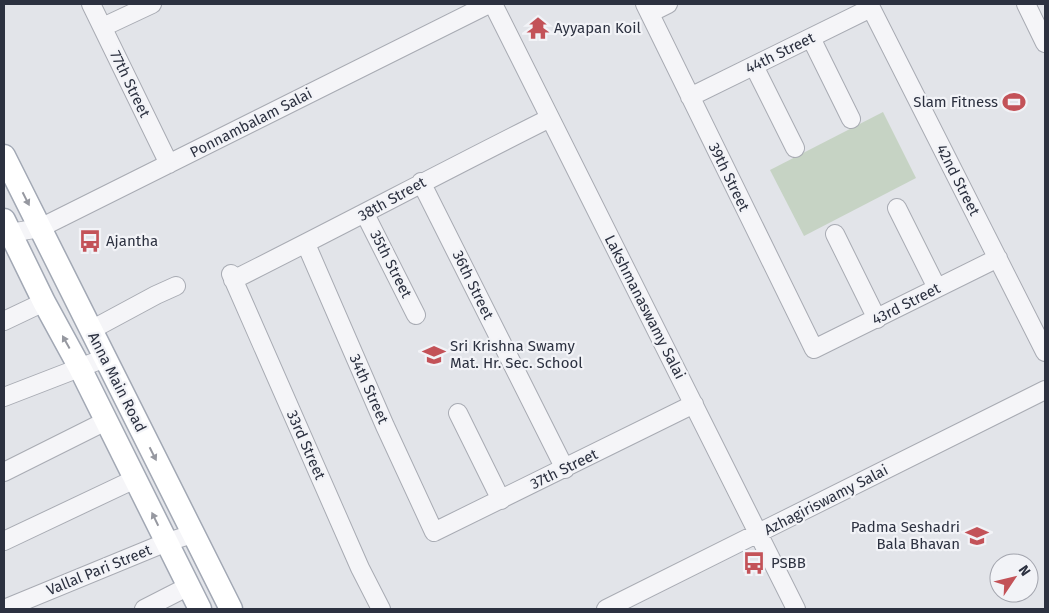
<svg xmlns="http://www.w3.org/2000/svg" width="1049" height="613" font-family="'Fira Sans',sans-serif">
<rect width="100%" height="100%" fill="#e2e4e9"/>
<path fill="#c6d3c4" d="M 883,112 L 916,178 L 804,236 L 770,170 Z"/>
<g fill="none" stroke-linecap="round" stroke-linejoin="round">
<defs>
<path id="minor" d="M 91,4 L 169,164
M 493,4 L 796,609
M 645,4 L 814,349 L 998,258
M 1026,4 L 1045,43
M 650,13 L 668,4
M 103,27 L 152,4
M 811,38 L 851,119
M 754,66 L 795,148
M 690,97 L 871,8 L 1045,352
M 421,182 L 565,469
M 897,208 L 937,288
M 365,214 L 416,315
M 835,234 L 877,319
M 4,236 L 10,233 L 40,228 L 489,4
M 306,244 L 385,426 L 434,532 L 694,404
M 231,274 L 360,568 L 381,609
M 233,280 C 339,227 444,171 550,118
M 4,321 L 44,302
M 91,330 L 156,295 L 176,286
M 4,397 L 105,358
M 458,413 L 501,500
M 4,472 L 106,421
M 4,541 L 135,479
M 4,609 L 167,542 L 193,534
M 144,609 L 189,586
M 606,609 L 1045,390"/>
<path id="major" d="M 4,156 L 231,609
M 4,220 L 44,302 L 80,368 L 200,609"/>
</defs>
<use href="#minor" stroke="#a8abb3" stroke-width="20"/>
<use href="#major" stroke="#a2a8b4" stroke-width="25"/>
<use href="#minor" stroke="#f5f5f8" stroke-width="18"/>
<use href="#major" stroke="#fff" stroke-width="22"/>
</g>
<defs><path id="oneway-solid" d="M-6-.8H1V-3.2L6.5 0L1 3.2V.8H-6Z" transform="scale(1.25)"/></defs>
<g fill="#9698a0">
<use href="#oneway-solid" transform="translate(26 199) rotate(63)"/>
<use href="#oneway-solid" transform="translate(66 342) rotate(-119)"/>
<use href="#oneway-solid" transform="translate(153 454) rotate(63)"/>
<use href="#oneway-solid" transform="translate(155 519) rotate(-116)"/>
</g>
<defs>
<symbol id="temple-bare" viewBox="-9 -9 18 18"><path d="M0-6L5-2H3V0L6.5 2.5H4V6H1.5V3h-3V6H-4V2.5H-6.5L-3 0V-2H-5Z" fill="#c35258" stroke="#f2f3f7" stroke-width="2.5" paint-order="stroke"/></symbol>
<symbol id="stadium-bare" viewBox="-9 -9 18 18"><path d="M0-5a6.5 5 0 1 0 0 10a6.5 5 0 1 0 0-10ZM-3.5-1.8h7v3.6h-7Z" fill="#c35258" stroke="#f2f3f7" stroke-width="2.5" paint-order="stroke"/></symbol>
<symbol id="bus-bare" viewBox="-9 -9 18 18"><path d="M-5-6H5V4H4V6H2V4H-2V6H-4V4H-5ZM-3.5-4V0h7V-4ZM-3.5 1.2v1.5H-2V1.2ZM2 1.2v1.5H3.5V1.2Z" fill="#c35258" stroke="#f2f3f7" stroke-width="2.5" paint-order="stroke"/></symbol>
<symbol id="school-bare" viewBox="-9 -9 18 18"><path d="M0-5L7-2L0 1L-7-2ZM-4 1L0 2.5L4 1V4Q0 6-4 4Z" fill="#c35258" stroke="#f2f3f7" stroke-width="2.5" paint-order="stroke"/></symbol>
</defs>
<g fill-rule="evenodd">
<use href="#temple-bare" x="522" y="12" width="32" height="32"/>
<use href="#stadium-bare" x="998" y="86" width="32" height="32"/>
<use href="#bus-bare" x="74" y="225" width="32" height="32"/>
<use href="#school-bare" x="418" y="339" width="32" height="32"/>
<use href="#school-bare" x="961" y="520" width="32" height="32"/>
<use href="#bus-bare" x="738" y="547" width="32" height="32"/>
</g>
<g text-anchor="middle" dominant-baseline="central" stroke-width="4.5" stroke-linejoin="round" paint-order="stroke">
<g font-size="15" fill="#2c3140" stroke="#f2f3f7" text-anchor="start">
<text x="554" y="28">Ayyapan Koil</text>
<text x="998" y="102" text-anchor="end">Slam Fitness</text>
<text x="106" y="241">Ajantha</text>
<text x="450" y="346">Sri Krishna Swamy<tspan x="450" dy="17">Mat. Hr. Sec. School</tspan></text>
<text x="960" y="527" text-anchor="end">Padma Seshadri<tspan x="960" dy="17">Bala Bhavan</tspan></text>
<text x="771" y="563">PSBB</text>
</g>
<g font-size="15" fill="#2c3140" stroke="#f2f3f7">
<text transform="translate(780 53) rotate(-26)">44th Street</text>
<text transform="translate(130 84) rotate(64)">77th Street</text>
<text transform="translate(251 123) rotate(-27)">Ponnambalam Salai</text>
<text transform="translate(729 177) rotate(64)">39th Street</text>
<text transform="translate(958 180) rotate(63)">42nd Street</text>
<text transform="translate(392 199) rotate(-29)">38th Street</text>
<text transform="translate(391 264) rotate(63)">35th Street</text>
<text transform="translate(473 285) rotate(64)">36th Street</text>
<text transform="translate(906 304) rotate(-27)">43rd Street</text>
<text transform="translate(645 307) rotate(63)">Lakshmanaswamy Salai</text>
<text transform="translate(117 382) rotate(63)">Anna Main Road</text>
<text transform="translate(369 389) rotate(66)">34th Street</text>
<text transform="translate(306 445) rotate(66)">33rd Street</text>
<text transform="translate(564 469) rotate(-26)">37th Street</text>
<text transform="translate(826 500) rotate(-27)">Azhagiriswamy Salai</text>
<text transform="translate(99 570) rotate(-22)">Vallal Pari Street</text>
</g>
</g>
<rect width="1049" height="613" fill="none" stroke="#2c3140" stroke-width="10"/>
<g transform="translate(1014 578) rotate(55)"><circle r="24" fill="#f2f3f7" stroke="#a3a5ae"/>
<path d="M0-4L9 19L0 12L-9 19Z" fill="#c35258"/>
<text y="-8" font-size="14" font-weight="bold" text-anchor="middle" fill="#2c3140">N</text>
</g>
</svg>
